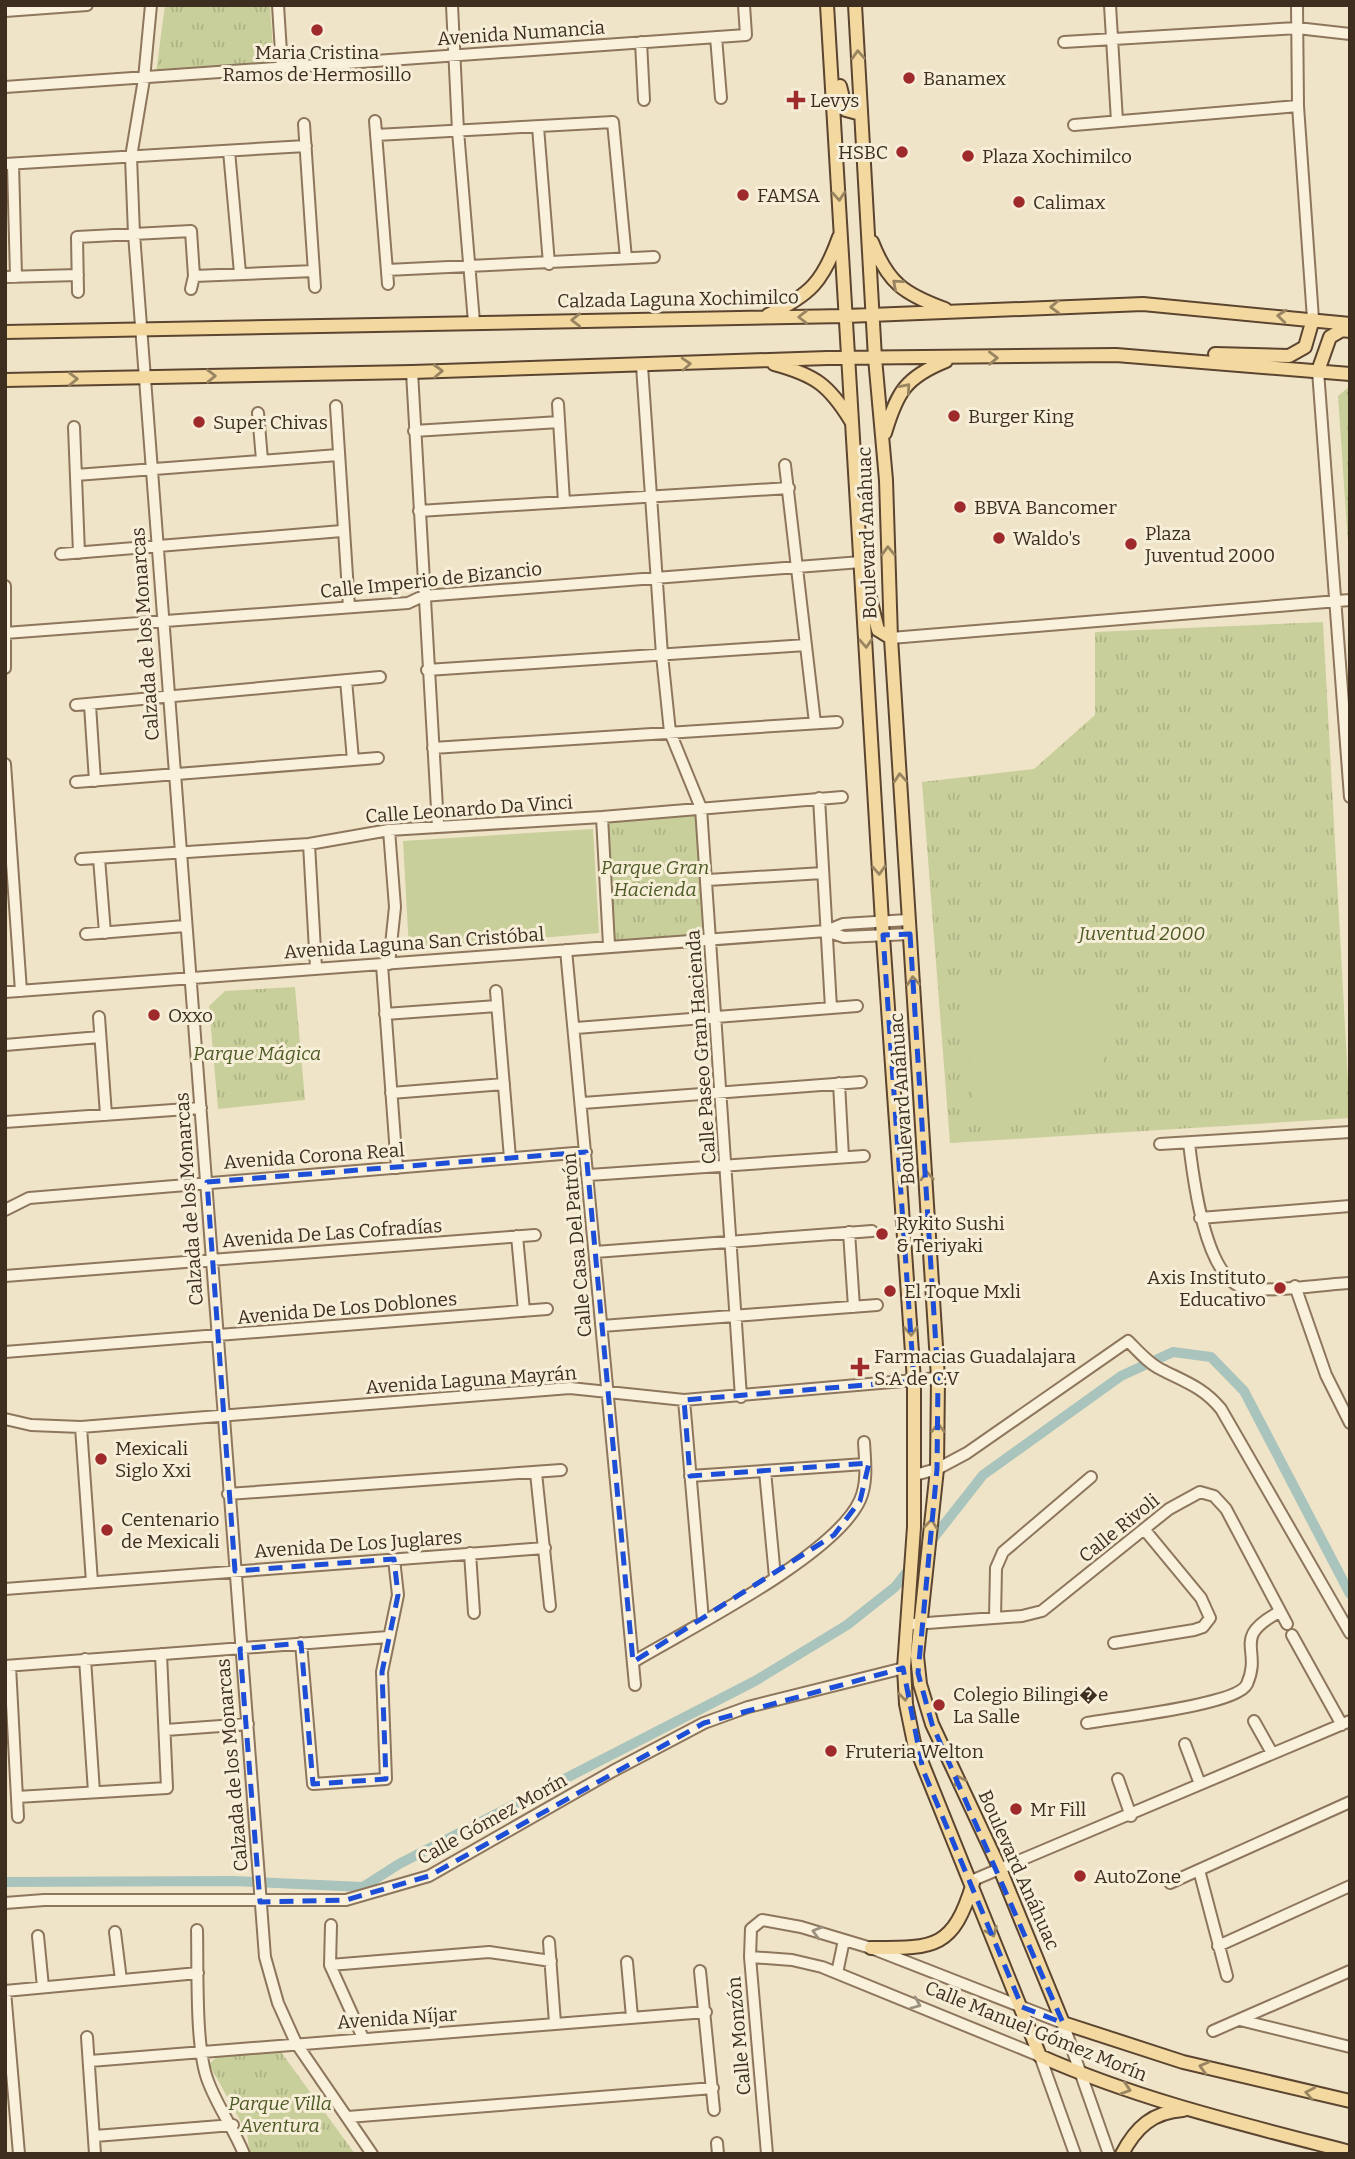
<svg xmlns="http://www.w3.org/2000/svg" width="1355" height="2159" font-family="Bitter,serif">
<defs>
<pattern id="grass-tufts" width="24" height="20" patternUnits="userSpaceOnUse" patternTransform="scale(1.75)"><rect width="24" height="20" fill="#c9cf9b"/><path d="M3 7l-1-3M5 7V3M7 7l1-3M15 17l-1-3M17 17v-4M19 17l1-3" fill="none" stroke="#aeb285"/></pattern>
</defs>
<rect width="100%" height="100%" fill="#f0e4c8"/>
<path fill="url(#grass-tufts)" d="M 165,5 L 270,5 L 274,62 L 156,73 Z
M 1350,386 L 1350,573 L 1338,396 Z
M 1323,622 L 1350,1118 L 950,1143 L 922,782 L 1034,769 L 1095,715 L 1095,632 Z
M 697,813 L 706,935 L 614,941 L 605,822 Z
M 295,987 L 305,1100 L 218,1109 L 209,1006 L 225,991 Z
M 281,2052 L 355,2154 L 250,2154 L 247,2133 L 209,2064 L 217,2057 Z"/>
<path fill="#c9cf9b" d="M 593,829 L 599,933 L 409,949 L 403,841 Z
M 1108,979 C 1112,998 1115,1019 1111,1038 C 1105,1073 1067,1113 1034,1122 C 1014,1127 994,1125 974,1124 L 964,986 Z"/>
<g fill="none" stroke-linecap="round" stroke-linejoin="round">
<path stroke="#a9c4bc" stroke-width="10" d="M 5,1882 L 232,1881 L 363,1887 L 399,1864 L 755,1681 L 847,1625 L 895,1587 L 983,1475 L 1121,1376 L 1173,1352 L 1211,1357 L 1244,1391 L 1350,1594"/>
<defs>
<path id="minor" d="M 151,5 L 144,79 L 131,157 L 134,234 L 265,1957 L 278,2003 L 296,2043 L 372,2154
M 278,5 L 282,68
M 452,5 L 458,131 L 474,322
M 1110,5 L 1117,121
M 1297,5 L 1298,106 L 1313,319
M 5,11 L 87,5
M 716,37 L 721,98
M 641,42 L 644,100
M 1064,42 L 1297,28 L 1350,34
M 5,87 L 746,35 L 744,5
M 375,121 L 388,284
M 304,124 L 315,287
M 1074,125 L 1298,106
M 538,127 L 549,264
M 376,135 L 613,122 L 626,258
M 229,151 L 240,273
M 5,164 L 306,146
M 13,164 L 16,277
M 387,270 L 654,257
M 194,276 L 314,271
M 5,277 L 78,275
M 78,292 L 77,237 L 191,231 L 194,276 L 191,289
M 642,366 L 662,655 L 670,732 L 701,808 L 741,1397
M 1318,371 L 1350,797
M 412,372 L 438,826
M 558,404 L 564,502
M 336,406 L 349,607
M 258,413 L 262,460
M 74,427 L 79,553
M 414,431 L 559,422
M 785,465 L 815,723
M 76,475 L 338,455
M 419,511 L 789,488
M 61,554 L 342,531
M 5,586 L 5,668
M 5,633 L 408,603 L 423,596 L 861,562
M 891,638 L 1350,600
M 427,670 L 806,645
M 346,680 L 353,760
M 76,705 L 380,677
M 90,705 L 95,781
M 433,748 L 837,722
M 5,764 L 21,991
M 76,782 L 378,758
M 819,798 L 831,1008
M 602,817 L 609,945
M 389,830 L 395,907 L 389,964
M 309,844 L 316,968
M 99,858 L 105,933
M 81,859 L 309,844 L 389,830 L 602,817 L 842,797
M 708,880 L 823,873
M 826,931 L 844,937 L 910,934
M 86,934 L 185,926
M 566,950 L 635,1685
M 382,965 L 397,1168
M 496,991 L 510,1158
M 5,992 L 826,931 L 843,924 L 908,920
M 385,1014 L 497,1006
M 99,1017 L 106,1115
M 576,1028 L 857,1006
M 5,1045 L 100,1037
M 839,1083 L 843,1157
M 391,1093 L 504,1084
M 583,1103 L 861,1082
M 5,1122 L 201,1108
M 1189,1143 C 1193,1176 1204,1273 1241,1287 C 1262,1294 1325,1284 1350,1283
M 1160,1144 L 1350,1132
M 589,1175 L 864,1156
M 5,1210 L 29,1198 L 586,1152
M 1200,1218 L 1350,1206
M 849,1232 L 854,1307
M 517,1236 L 524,1311
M 595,1252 L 872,1231
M 5,1276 L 535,1235
M 1295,1286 L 1326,1375 L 1350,1423
M 602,1326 L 877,1305
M 5,1352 L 547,1309
M 684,1400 L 703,1620
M 5,1419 L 31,1425 L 81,1427 L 570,1388 L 684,1400 L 938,1378
M 81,1427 L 92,1582
M 765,1471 L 775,1577
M 536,1473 L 550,1606
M 915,1475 L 937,1469 L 967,1453 L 1128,1341 C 1138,1351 1149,1364 1162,1370 C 1186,1382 1204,1388 1221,1409 L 1350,1633
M 690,1476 L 865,1464
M 228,1494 L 561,1470
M 470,1553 L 474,1613
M 5,1589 L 545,1548
M 995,1618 L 996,1568 L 1003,1552 L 1091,1477
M 914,1624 L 1022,1616 L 1042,1611 L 1169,1509 L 1200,1492 L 1214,1496 L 1226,1509 L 1287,1624
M 1292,1635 L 1342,1725
M 301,1643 L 313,1784 L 386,1779 L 382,1672 L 398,1595 L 394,1559
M 1114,1643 L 1194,1630 L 1203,1627 L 1210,1618 L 1201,1598 L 1144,1529
M 85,1659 L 94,1792
M 633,1662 C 688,1629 835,1556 860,1500 C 868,1482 865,1461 864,1442
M 5,1666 L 388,1637
M 10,1666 L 18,1817
M 1254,1721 L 1272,1753
M 1087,1723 C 1113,1718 1238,1705 1247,1684 C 1263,1648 1230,1639 1279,1612
M 166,1730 L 248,1724
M 1185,1744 L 1200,1784
M 1118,1779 L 1131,1816
M 17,1797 L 167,1788 L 161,1654
M 1199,1870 L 1227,1976
M 971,1881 L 1350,1721
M 1170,1883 L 1350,1802
M 5,1903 L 44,1900 L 346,1900 L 429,1876 L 613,1771 L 704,1723 L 748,1707 L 904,1668
M 331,1925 L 330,1965 L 363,2038
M 197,1930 C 198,1968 195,2049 208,2081 C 217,2106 234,2129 244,2154
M 115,1932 L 121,1980
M 38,1936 L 43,1987
M 549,1942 L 555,2023
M 1218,1946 L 1350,1886
M 750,1957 L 792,1960 L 822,1967 L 1040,2056 L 1075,2154
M 627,1962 L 632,2017
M 330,1965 L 489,1952 L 551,1961
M 700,1971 L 714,2110
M 837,1973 L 844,1940
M 1240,2020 L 1350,2047
M 1213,2031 L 1350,1971
M 87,2037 L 95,2154
M 90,2061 L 706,2012
M 348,2117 L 713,2088
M 95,2136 L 233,2125
M 717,2143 L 718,2154
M 19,2154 L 5,1991 L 198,1973
M 767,2154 L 750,1957 L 751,1929 L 762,1920 L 801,1927 L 871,1948 L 1063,2023 L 1109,2154"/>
<path id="major" d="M 827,5 L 882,922 L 914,1381 L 914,1527 L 904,1668 L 906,1704 L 914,1743 L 1040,2056 C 1139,2100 1245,2125 1350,2152
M 855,5 L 875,358 L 886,480 L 891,638 L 938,1378 L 937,1469 L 917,1656 L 920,1684 L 932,1724 L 1000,1869 L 1063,2023 L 1183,2062 L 1350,2101
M 840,86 L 846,110 L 861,114
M 872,242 C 888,283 904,294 945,309
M 768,315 C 810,295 823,282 839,237
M 5,332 L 846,316 L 1143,304 L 1350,324
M 1215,354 L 1289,356 L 1305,347 L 1313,319
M 774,364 C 815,375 829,385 851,421
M 1318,371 L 1330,337 L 1342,330 L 1350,331
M 5,380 L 412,372 L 827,358 L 1116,355 L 1350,374
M 885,433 C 897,392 906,377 946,361
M 867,586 L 878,630 L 891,638
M 871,1948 C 935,1948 953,1949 973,1883
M 1122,2154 C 1136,2127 1153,2112 1183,2110"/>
</defs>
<use href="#minor" stroke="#8d765c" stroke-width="14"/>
<use href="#major" stroke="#5b4430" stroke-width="16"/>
<use href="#minor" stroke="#faf1dc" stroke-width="10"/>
<use href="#major" stroke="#f3d9a0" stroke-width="12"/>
</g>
<defs><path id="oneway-chevron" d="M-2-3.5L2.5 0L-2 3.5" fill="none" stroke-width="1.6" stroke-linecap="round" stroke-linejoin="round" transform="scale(1.75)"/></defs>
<g stroke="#988460">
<use href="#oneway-chevron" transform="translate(858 55) rotate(-93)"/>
<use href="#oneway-chevron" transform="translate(839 196) rotate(86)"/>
<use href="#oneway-chevron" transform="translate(897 284) rotate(-139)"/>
<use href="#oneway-chevron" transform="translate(1055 307) rotate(178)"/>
<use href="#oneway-chevron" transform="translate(1282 316) rotate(-174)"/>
<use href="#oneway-chevron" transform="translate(803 317) rotate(180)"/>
<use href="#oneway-chevron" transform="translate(576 320) rotate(179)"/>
<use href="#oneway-chevron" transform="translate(993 358) rotate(-1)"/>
<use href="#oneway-chevron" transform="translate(686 364) rotate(-3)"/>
<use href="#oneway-chevron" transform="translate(438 371) rotate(-2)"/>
<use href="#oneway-chevron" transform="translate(211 376) rotate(-1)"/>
<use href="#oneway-chevron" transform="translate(73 379) rotate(-1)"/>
<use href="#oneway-chevron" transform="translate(906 388) rotate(-49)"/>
<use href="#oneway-chevron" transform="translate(888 551) rotate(-92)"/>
<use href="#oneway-chevron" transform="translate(866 643) rotate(87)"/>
<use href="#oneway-chevron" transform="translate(900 778) rotate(-94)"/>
<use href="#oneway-chevron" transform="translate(879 870) rotate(87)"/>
<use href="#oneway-chevron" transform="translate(913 981) rotate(-94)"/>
<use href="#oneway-chevron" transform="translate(927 1176) rotate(-93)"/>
<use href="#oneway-chevron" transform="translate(911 1331) rotate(87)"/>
<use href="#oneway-chevron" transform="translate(938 1428) rotate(-90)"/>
<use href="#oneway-chevron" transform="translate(931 1524) rotate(-84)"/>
<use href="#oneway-chevron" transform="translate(905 1696) rotate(84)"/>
<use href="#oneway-chevron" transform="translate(959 1780) rotate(-116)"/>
<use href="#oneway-chevron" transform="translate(992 1932) rotate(68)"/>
<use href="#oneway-chevron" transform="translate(1204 2067) rotate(-165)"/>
<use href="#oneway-chevron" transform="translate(1126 2089) rotate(18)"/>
<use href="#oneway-chevron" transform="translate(1310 2093) rotate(-169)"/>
</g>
<g stroke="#9c907e">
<use href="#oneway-chevron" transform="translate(817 1932) rotate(-164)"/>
<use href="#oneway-chevron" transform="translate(916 2004) rotate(23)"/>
</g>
<path fill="none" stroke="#1d4ed8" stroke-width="5" stroke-dasharray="14 9" stroke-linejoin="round" d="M 910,934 L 938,1378 L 937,1469 L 918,1673 L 932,1724 L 1063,2023 L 1022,2007 L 923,1770 L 903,1668 L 704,1723 L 429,1876 L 346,1900 L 260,1902 L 240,1649 L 301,1643 L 313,1784 L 386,1779 L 382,1672 L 398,1595 L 394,1559 L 235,1571 L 207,1182 L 586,1152 L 633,1662 L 834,1535 L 860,1501 L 869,1463 L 690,1476 L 684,1400 L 914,1381 L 883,935 Z"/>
<g fill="#9e2a2b" stroke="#f7eed8" stroke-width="2.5">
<circle cx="317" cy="30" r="7"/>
<circle cx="909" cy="78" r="7"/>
<path d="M792.5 89.5h7v7h7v7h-7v7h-7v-7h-7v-7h7z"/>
<circle cx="902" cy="152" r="7"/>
<circle cx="968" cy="156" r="7"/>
<circle cx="743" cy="195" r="7"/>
<circle cx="1019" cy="202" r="7"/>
<circle cx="954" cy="416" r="7"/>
<circle cx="199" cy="422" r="7"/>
<circle cx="960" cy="507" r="7"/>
<circle cx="999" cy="538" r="7"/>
<circle cx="1131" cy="544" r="7"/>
<circle cx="154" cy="1015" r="7"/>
<circle cx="882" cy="1234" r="7"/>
<circle cx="1280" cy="1288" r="7"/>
<circle cx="890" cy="1291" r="7"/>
<path d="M856.5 1356.5h7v7h7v7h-7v7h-7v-7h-7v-7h7z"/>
<circle cx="101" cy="1459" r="7"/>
<circle cx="107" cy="1530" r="7"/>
<circle cx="939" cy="1705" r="7"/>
<circle cx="831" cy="1751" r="7"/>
<circle cx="1016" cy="1809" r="7"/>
<circle cx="1080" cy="1876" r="7"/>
</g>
<g text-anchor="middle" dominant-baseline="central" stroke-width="6" stroke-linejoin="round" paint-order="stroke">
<g font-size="19" fill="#3d2e20" stroke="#f7eed8">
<text transform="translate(521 33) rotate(-4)">Avenida Numancia</text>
<text transform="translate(678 299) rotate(-1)">Calzada Laguna Xochimilco</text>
<text transform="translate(867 533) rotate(-92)">Boulevard Anáhuac</text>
<text transform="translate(431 580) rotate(-6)">Calle Imperio de Bizancio</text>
<text transform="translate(145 634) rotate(-94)">Calzada de los Monarcas</text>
<text transform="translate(469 809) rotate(-4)">Calle Leonardo Da Vinci</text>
<text transform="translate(414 943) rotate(-4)">Avenida Laguna San Cristóbal</text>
<text transform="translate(701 1047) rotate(-94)">Calle Paseo Gran Hacienda</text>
<text transform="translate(902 1099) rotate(-94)">Boulevard Anáhuac</text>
<text transform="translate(314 1156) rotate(-4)">Avenida Corona Real</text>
<text transform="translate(189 1199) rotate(-94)">Calzada de los Monarcas</text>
<text transform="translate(332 1233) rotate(-4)">Avenida De Las Cofradías</text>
<text transform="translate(577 1245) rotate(-95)">Calle Casa Del Patrón</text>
<text transform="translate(347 1308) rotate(-5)">Avenida De Los Doblones</text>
<text transform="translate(471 1380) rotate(-4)">Avenida Laguna Mayrán</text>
<text transform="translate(1119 1528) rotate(-39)">Calle Rivoli</text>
<text transform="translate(358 1544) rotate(-4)">Avenida De Los Juglares</text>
<text transform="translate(232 1765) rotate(-95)">Calzada de los Monarcas</text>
<text transform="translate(492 1819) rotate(-29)">Calle Gómez Morín</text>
<text transform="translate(1019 1870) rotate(66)">Boulevard Anáhuac</text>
<text transform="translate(397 2018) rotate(-4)">Avenida Níjar</text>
<text transform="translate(1036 2031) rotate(22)">Calle Manuel Gómez Morín</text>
<text transform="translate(739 2036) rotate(-95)">Calle Monzón</text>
</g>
<g font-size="19" fill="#3d2e20" stroke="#f7eed8" text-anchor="start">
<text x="317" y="52" text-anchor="middle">Maria Cristina<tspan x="317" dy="22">Ramos de Hermosillo</tspan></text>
<text x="923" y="78">Banamex</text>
<text x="810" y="100">Levys</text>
<text x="888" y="152" text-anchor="end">HSBC</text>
<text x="982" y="156">Plaza Xochimilco</text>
<text x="757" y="195">FAMSA</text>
<text x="1033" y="202">Calimax</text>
<text x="968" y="416">Burger King</text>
<text x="213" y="422">Super Chivas</text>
<text x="974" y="507">BBVA Bancomer</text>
<text x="1145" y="533">Plaza<tspan x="1145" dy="22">Juventud 2000</tspan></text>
<text x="1013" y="538">Waldo's</text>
<text x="168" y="1015">Oxxo</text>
<text x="896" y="1223">Rykito Sushi<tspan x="896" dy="22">&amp; Teriyaki</tspan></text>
<text x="1266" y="1277" text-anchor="end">Axis Instituto<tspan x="1266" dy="22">Educativo</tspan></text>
<text x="904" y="1291">El Toque Mxli</text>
<text x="874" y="1356">Farmacias Guadalajara<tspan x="874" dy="22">S.A de C.V</tspan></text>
<text x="115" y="1448">Mexicali<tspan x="115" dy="22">Siglo Xxi</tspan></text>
<text x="121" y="1519">Centenario<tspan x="121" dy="22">de Mexicali</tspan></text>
<text x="953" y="1694">Colegio Bilingi�e<tspan x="953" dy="22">La Salle</tspan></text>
<text x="845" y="1751">Fruteria Welton</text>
<text x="1030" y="1809">Mr Fill</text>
<text x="1094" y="1876">AutoZone</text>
</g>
<g font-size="19" font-style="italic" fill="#4d5a26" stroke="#f7eed8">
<text x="655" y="867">Parque Gran<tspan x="655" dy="22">Hacienda</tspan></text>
<text x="1142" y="933">Juventud 2000</text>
<text x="257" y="1053">Parque Mágica</text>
<text x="280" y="2103">Parque Villa<tspan x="280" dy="22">Aventura</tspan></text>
</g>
</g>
<rect width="1355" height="2159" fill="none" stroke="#3d2e20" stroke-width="14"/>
</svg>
